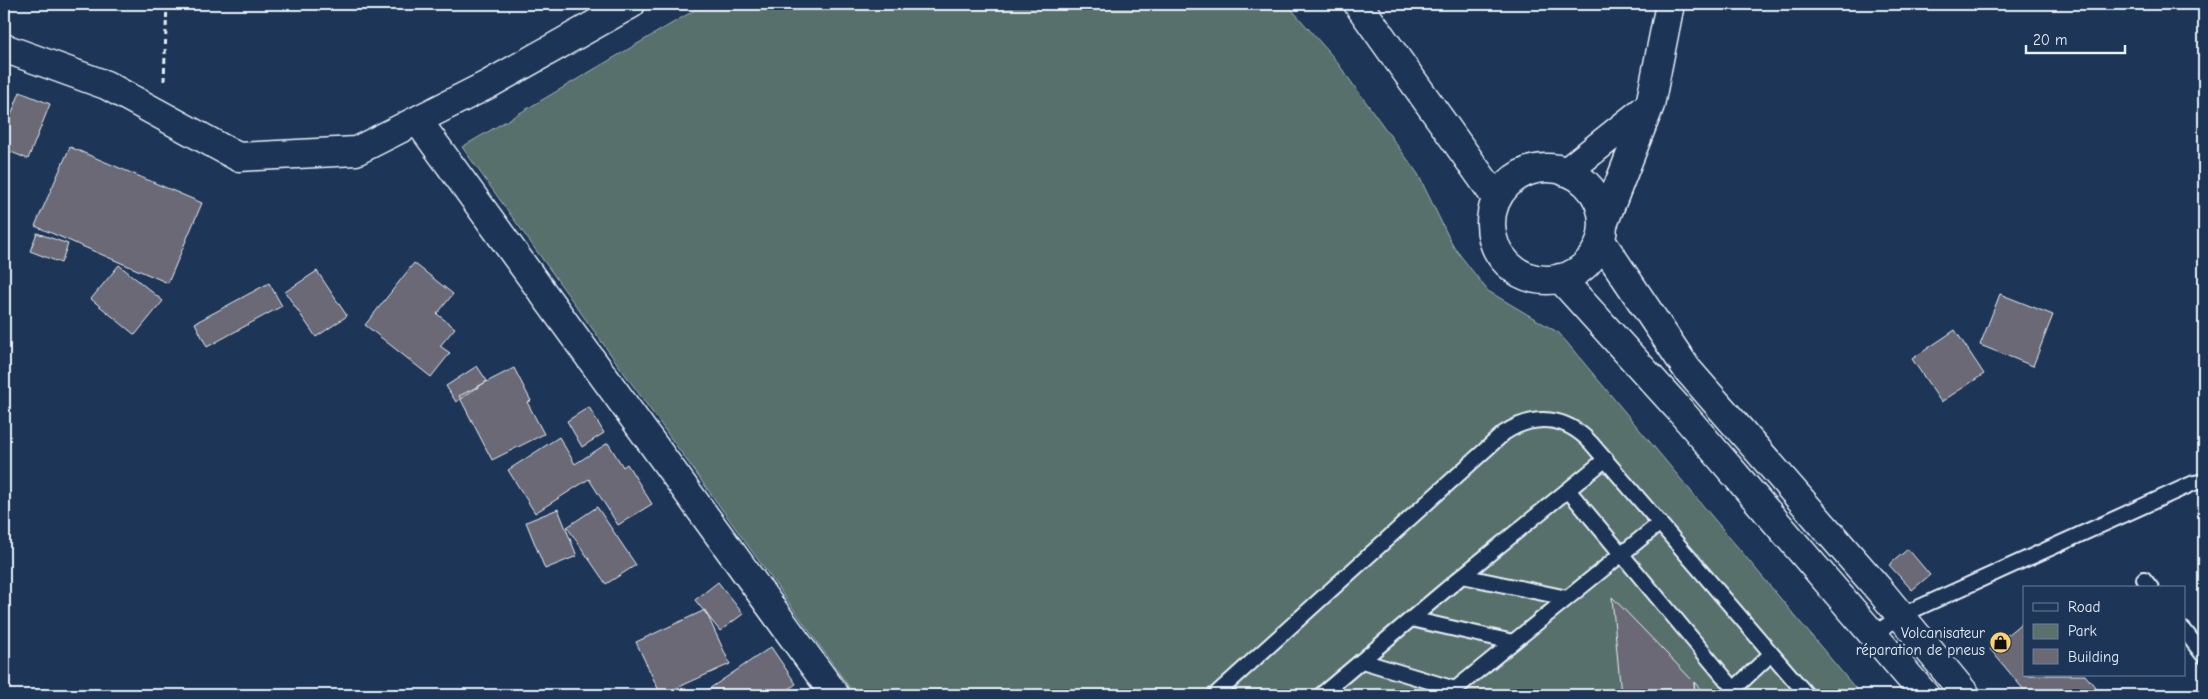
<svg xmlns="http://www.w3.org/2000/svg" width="2208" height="699" font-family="'Comic Neue',sans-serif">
<rect width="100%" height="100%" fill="#1d3557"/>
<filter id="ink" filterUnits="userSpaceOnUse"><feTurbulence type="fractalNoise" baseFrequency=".02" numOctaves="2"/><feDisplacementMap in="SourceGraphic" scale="10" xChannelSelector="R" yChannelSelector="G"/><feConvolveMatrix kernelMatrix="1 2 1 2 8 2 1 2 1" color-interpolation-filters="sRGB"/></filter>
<g filter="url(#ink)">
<path fill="#59706c" stroke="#a0b0b2" d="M 705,4 L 1287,4 L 1334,58 L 1418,174 L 1453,246 L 1488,291 L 1559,333 L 1861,695 L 855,695 L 462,147 Z"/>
<path fill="#6a6974" stroke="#e8f1f8" d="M 20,92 L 50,104 L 28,159 L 4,149 L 4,133 Z
M 70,147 L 202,203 L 168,283 L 35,226 Z
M 37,233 L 68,244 L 61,263 L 30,251 Z
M 414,263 L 453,294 L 437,314 L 455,328 L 440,346 L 450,353 L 431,377 L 365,325 Z
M 119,265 L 163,301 L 135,335 L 91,299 Z
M 317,271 L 347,316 L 316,337 L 285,292 Z
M 269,283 L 282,306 L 207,347 L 195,323 Z
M 2000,294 L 2053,315 L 2033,366 L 1980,345 Z
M 1955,330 L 1984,374 L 1941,402 L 1912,359 Z
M 477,366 L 487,381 L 456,402 L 446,386 Z
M 514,368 L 531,401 L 527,402 L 544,434 L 492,460 L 459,396 Z
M 589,407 L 604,433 L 582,447 L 567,421 Z
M 559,437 L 575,464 L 608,443 L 623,467 L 627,464 L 652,504 L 618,525 L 589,479 L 535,513 L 508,470 Z
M 597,507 L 636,565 L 606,584 L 567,527 Z
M 558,509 L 577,556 L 545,569 L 526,522 Z
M 1908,549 L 1930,575 L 1912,590 L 1889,565 Z
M 718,582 L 743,614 L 720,631 L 695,600 Z
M 1612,597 L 1694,682 L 1695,695 L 1621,695 Z
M 705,610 L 730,664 L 661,695 L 636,642 Z
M 2024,621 L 2024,675 L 2085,675 L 2102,695 L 2028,695 L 1990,649 Z
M 771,647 L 796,684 L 780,695 L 700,695 Z
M 1694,682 L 1706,695 L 1695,695 Z"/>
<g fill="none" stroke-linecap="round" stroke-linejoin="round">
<defs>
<path id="service" d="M 1568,490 L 1739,695
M 1462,576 L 1567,598
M 2144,579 L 2151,588
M 1411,619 L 1513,642
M 2184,630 L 2204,656
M 1873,635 L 1900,616 L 2194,483 L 2204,481
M 1362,661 L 1455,689
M 1734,689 L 1771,654
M 1215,695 L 1504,433 C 1535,413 1566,416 1591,443 L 1807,695
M 1321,695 L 1462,576 L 1606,459
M 1448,695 L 1660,523"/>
<path id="minor" d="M 418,121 L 835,695"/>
<path id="tertiary" d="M 1358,4 L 1497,199
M1491 224a56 56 0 1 1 112 0a56 56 0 1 1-112 0Z
M 1566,172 L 1649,106
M 1604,222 L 1650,105 L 1670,4
M 1601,241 L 1687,369 L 1882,593 L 1966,695
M 1560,278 L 1677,407 L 1925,695"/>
<path id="secondary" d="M 4,48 L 106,85 L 238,157 L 356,151 L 489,84 L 631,4"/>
</defs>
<use href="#service" stroke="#e8f1f8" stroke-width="18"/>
<use href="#minor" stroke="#e8f1f8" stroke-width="31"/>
<use href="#tertiary" stroke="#e8f1f8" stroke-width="31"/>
<use href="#secondary" stroke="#e8f1f8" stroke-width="31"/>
<path stroke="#e8f1f8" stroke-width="3" stroke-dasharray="5 4" stroke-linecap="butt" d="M 164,81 L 167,4"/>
<use href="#service" stroke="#1d3557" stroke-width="14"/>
<use href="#minor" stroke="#1d3557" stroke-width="28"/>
<use href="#tertiary" stroke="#1d3557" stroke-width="28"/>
<use href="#secondary" stroke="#1d3557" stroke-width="28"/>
</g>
</g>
<defs>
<symbol id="shop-disc" viewBox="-11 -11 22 22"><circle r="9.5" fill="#ffd166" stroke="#1d3557"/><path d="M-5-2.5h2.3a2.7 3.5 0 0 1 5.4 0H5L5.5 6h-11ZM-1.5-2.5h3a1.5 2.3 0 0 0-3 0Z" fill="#111"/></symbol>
</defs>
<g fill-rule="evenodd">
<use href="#shop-disc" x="1988" y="630" width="25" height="25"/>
</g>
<g text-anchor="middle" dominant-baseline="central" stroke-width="5" stroke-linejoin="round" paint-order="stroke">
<g font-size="15" fill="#e8f1f8" stroke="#1d3557" text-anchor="end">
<text x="1985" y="633">Volcanisateur<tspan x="1985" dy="17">réparation de pneus</tspan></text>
</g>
</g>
<rect width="2208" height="699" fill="none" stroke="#1d3557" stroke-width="20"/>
<rect x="10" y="10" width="2188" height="679" fill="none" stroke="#e8f1f8" stroke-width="2" filter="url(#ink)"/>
<rect x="2023" y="586" width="162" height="90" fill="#1d3557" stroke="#6e8097"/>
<rect x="2033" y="603" width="25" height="8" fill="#1d3557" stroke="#6e8097"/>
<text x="2068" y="612" font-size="15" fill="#e8f1f8">Road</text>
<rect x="2033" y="624" width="25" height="15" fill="#59706c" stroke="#6e8097"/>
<text x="2068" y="636" font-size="15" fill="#e8f1f8">Park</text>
<rect x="2033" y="649" width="25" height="15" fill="#6a6974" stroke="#6e8097"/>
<text x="2068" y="662" font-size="15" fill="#e8f1f8">Building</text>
<path d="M2026 45v8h99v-8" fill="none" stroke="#e8f1f8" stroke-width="2.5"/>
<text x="2033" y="45" font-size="15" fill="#e8f1f8" stroke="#1d3557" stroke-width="4" paint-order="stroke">20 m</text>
</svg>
